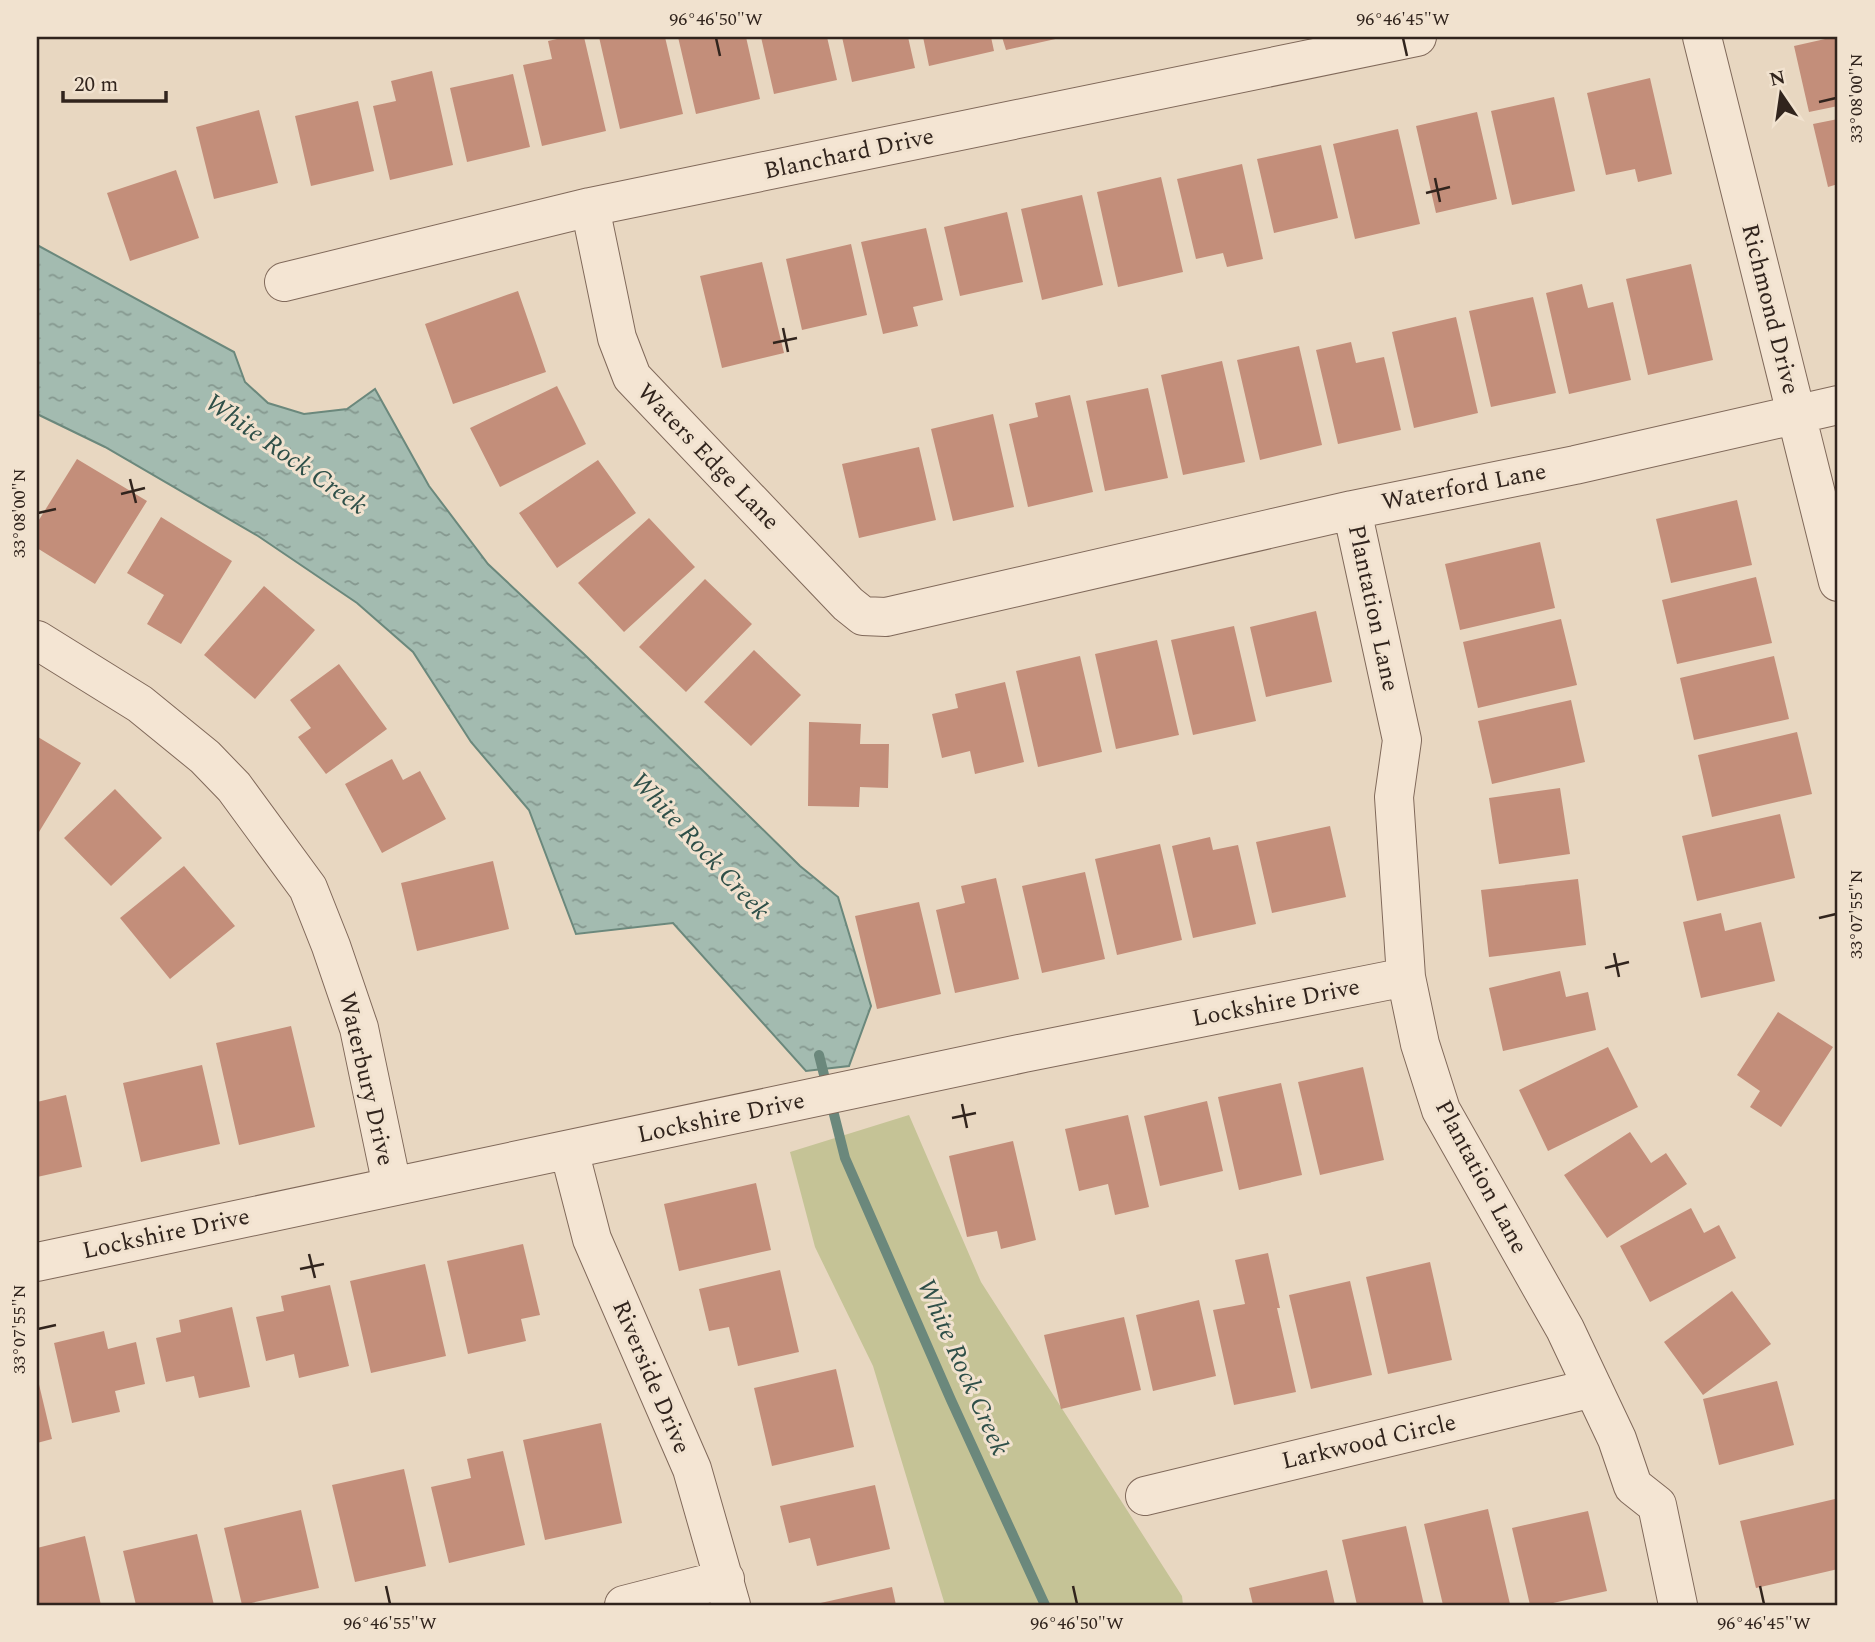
<svg xmlns="http://www.w3.org/2000/svg" width="1875" height="1642" font-family="Spectral,serif">
<defs>
<pattern id="water-ripples" width="26" height="14" patternUnits="userSpaceOnUse" patternTransform="scale(1.75)"><rect width="26" height="14" fill="#a3bbb0"/><path d="M2 4q2-2 4 0t4 0M15 11q2-2 4 0t4 0" fill="none" stroke="#85988f"/></pattern>
</defs>
<rect width="100%" height="100%" fill="#e8d7c1"/>
<path fill="#c5c396" d="M 909,1115 L 981,1282 L 1182,1596 L 1183,1605 L 945,1605 L 873,1366 L 815,1247 L 790,1152 Z"/>
<path fill="url(#water-ripples)" stroke="#6b887c" stroke-width="2" d="M 37,245 L 234,352 L 245,382 L 268,403 L 304,414 L 347,409 L 375,389 L 429,486 L 488,564 L 586,656 L 800,866 L 838,897 L 871,1006 L 849,1066 L 806,1071 L 673,923 L 576,934 L 529,810 L 471,742 L 413,652 L 357,603 L 258,536 L 105,447 L 37,414 Z"/>
<g fill="none" stroke-linecap="round" stroke-linejoin="round">
<path stroke="#6b887c" stroke-width="10" d="M 819,1055 L 845,1158 L 951,1400 L 1045,1605"/>
</g>
<path fill="#c38e7a" d="M 566,37 L 584,37 L 606,131 L 542,146 L 523,65 L 552,59 L 548,41 Z
M 599,37 L 665,37 L 683,114 L 620,129 Z
M 678,37 L 746,37 L 760,99 L 696,114 Z
M 761,37 L 827,37 L 837,80 L 774,94 Z
M 842,37 L 908,37 L 915,68 L 852,82 Z
M 923,37 L 991,37 L 994,51 L 929,66 Z
M 1002,37 L 1060,37 L 1060,38 L 1006,50 Z
M 1834,37 L 1838,37 L 1838,106 L 1809,112 L 1794,46 Z
M 432,71 L 453,165 L 390,180 L 373,106 L 396,101 L 391,81 Z
M 513,74 L 530,147 L 467,162 L 450,88 Z
M 1650,78 L 1672,174 L 1638,182 L 1635,169 L 1606,175 L 1587,93 Z
M 1554,97 L 1575,191 L 1512,205 L 1491,111 Z
M 358,101 L 374,171 L 311,186 L 295,116 Z
M 259,110 L 278,183 L 214,199 L 196,127 Z
M 1477,112 L 1497,199 L 1436,213 L 1416,126 Z
M 1838,119 L 1838,184 L 1828,187 L 1813,124 Z
M 1398,129 L 1420,224 L 1355,239 L 1333,144 Z
M 1321,145 L 1338,218 L 1274,233 L 1257,159 Z
M 1242,164 L 1263,259 L 1227,267 L 1223,253 L 1196,259 L 1177,179 Z
M 176,170 L 199,238 L 130,261 L 107,193 Z
M 1161,177 L 1183,272 L 1118,287 L 1097,192 Z
M 1082,195 L 1103,285 L 1042,300 L 1021,209 Z
M 1007,212 L 1023,282 L 960,296 L 944,227 Z
M 926,228 L 943,300 L 913,307 L 918,326 L 883,334 L 861,242 Z
M 851,244 L 867,315 L 802,330 L 786,259 Z
M 762,262 L 784,353 L 722,368 L 700,276 Z
M 1691,264 L 1713,360 L 1648,375 L 1626,279 Z
M 1582,284 L 1588,308 L 1613,302 L 1631,380 L 1569,394 L 1546,293 Z
M 518,291 L 546,372 L 453,404 L 425,324 Z
M 1533,297 L 1556,393 L 1491,407 L 1469,311 Z
M 1456,317 L 1478,413 L 1414,428 L 1392,332 Z
M 1351,342 L 1356,363 L 1384,357 L 1401,430 L 1338,444 L 1316,350 Z
M 1299,346 L 1322,445 L 1260,460 L 1237,360 Z
M 1222,361 L 1245,462 L 1183,475 L 1161,375 Z
M 557,386 L 586,444 L 500,487 L 470,428 Z
M 1148,388 L 1168,478 L 1105,491 L 1086,401 Z
M 1070,395 L 1093,492 L 1028,507 L 1009,424 L 1038,417 L 1035,403 Z
M 993,414 L 1014,507 L 953,521 L 931,429 Z
M 919,447 L 936,520 L 859,538 L 842,464 Z
M 77,459 L 147,501 L 95,584 L 37,548 L 37,523 Z
M 598,460 L 636,513 L 557,568 L 519,513 Z
M 1737,500 L 1752,565 L 1671,583 L 1656,519 Z
M 161,517 L 232,561 L 181,644 L 147,624 L 164,595 L 127,573 Z
M 649,518 L 695,567 L 624,632 L 578,583 Z
M 1540,542 L 1555,608 L 1460,630 L 1445,564 Z
M 1756,577 L 1772,643 L 1677,664 L 1662,600 Z
M 705,579 L 752,624 L 686,692 L 639,647 Z
M 264,586 L 315,630 L 255,699 L 204,655 Z
M 1316,611 L 1332,682 L 1266,697 L 1250,627 Z
M 1561,619 L 1577,685 L 1478,708 L 1463,642 Z
M 1234,626 L 1256,721 L 1193,735 L 1171,640 Z
M 1157,640 L 1179,735 L 1116,749 L 1095,654 Z
M 754,650 L 801,695 L 751,746 L 704,702 Z
M 1080,656 L 1102,752 L 1038,767 L 1016,671 Z
M 1774,656 L 1789,719 L 1694,740 L 1680,678 Z
M 339,664 L 387,729 L 326,774 L 298,737 L 311,728 L 290,700 Z
M 1005,682 L 1024,762 L 975,774 L 970,751 L 942,758 L 932,714 L 958,708 L 955,694 Z
M 1571,700 L 1585,762 L 1492,784 L 1478,721 Z
M 809,722 L 861,724 L 860,744 L 889,744 L 888,788 L 860,787 L 859,807 L 808,806 Z
M 1797,732 L 1812,794 L 1712,817 L 1698,755 Z
M 38,737 L 81,763 L 39,832 L 37,831 Z
M 392,759 L 403,780 L 420,771 L 446,819 L 382,853 L 345,784 Z
M 1560,788 L 1570,854 L 1499,864 L 1489,798 Z
M 115,789 L 162,838 L 111,886 L 64,838 Z
M 1780,814 L 1795,878 L 1697,901 L 1682,836 Z
M 1330,826 L 1346,897 L 1272,913 L 1256,842 Z
M 1210,837 L 1213,850 L 1238,845 L 1256,924 L 1193,938 L 1172,846 Z
M 1160,844 L 1182,940 L 1117,955 L 1095,859 Z
M 493,861 L 509,929 L 417,951 L 401,883 Z
M 184,866 L 235,926 L 170,979 L 120,918 Z
M 1085,872 L 1105,959 L 1042,973 L 1022,886 Z
M 996,878 L 1019,979 L 955,993 L 936,910 L 965,903 L 961,886 Z
M 1578,879 L 1586,945 L 1489,957 L 1481,890 Z
M 919,902 L 941,994 L 877,1009 L 855,916 Z
M 1721,913 L 1725,931 L 1761,922 L 1775,981 L 1701,998 L 1683,922 Z
M 1560,971 L 1566,997 L 1588,992 L 1596,1030 L 1503,1051 L 1489,988 Z
M 1778,1012 L 1833,1047 L 1781,1127 L 1750,1107 L 1760,1091 L 1737,1075 Z
M 291,1026 L 315,1127 L 239,1145 L 216,1043 Z
M 1608,1047 L 1638,1107 L 1548,1151 L 1519,1090 Z
M 202,1065 L 220,1144 L 141,1162 L 123,1083 Z
M 1363,1067 L 1384,1160 L 1320,1175 L 1298,1082 Z
M 1281,1083 L 1302,1175 L 1239,1190 L 1218,1097 Z
M 66,1095 L 82,1167 L 37,1177 L 37,1102 Z
M 1207,1101 L 1223,1171 L 1160,1186 L 1144,1116 Z
M 1128,1115 L 1149,1207 L 1115,1215 L 1108,1184 L 1079,1191 L 1065,1129 Z
M 1630,1132 L 1651,1163 L 1666,1153 L 1687,1184 L 1607,1238 L 1564,1175 Z
M 1013,1141 L 1036,1240 L 1001,1249 L 997,1231 L 967,1237 L 949,1156 Z
M 756,1183 L 771,1250 L 679,1271 L 664,1204 Z
M 1691,1208 L 1704,1233 L 1719,1225 L 1736,1258 L 1650,1302 L 1620,1246 Z
M 523,1244 L 540,1315 L 521,1319 L 526,1341 L 468,1354 L 447,1261 Z
M 1268,1253 L 1280,1308 L 1277,1308 L 1296,1392 L 1234,1405 L 1213,1310 L 1245,1304 L 1235,1260 Z
M 1430,1262 L 1452,1360 L 1388,1374 L 1366,1277 Z
M 425,1264 L 446,1356 L 371,1373 L 350,1281 Z
M 780,1270 L 799,1352 L 738,1366 L 729,1327 L 709,1331 L 699,1289 Z
M 1350,1281 L 1372,1375 L 1311,1389 L 1289,1295 Z
M 330,1285 L 349,1366 L 299,1378 L 294,1354 L 266,1361 L 256,1317 L 284,1311 L 281,1296 Z
M 1732,1291 L 1771,1344 L 1703,1395 L 1664,1342 Z
M 1199,1300 L 1216,1376 L 1153,1391 L 1136,1315 Z
M 232,1307 L 250,1387 L 199,1398 L 194,1376 L 166,1382 L 156,1338 L 181,1332 L 179,1320 Z
M 1124,1317 L 1141,1390 L 1061,1409 L 1044,1335 Z
M 104,1331 L 108,1349 L 136,1342 L 145,1384 L 115,1391 L 120,1412 L 72,1423 L 54,1343 Z
M 836,1369 L 854,1447 L 772,1466 L 754,1388 Z
M 37,1376 L 52,1439 L 37,1443 Z
M 1777,1381 L 1794,1445 L 1719,1465 L 1703,1399 Z
M 601,1423 L 622,1523 L 545,1540 L 523,1440 Z
M 503,1451 L 525,1545 L 449,1563 L 431,1487 L 471,1478 L 467,1459 Z
M 404,1469 L 426,1566 L 355,1582 L 332,1485 Z
M 875,1485 L 890,1549 L 817,1566 L 810,1538 L 789,1543 L 780,1506 Z
M 1835,1499 L 1838,1514 L 1838,1569 L 1756,1588 L 1740,1521 Z
M 1488,1509 L 1510,1604 L 1443,1605 L 1424,1524 Z
M 301,1510 L 319,1588 L 242,1605 L 224,1528 Z
M 1588,1511 L 1607,1591 L 1544,1605 L 1530,1605 L 1512,1528 Z
M 1406,1526 L 1424,1605 L 1357,1605 L 1342,1540 Z
M 197,1534 L 214,1605 L 136,1605 L 123,1551 Z
M 85,1536 L 101,1605 L 37,1605 L 37,1548 Z
M 1327,1570 L 1335,1605 L 1253,1605 L 1249,1588 Z
M 892,1587 L 896,1605 L 816,1605 L 816,1604 Z"/>
<g fill="none" stroke-linecap="round" stroke-linejoin="round">
<defs>
<path id="minor" d="M 1702,37 L 1838,582
M 590,207 L 617,338 L 632,377 L 848,604 L 863,616 L 886,617 L 1352,510 L 1575,465 L 1838,405
M 284,282 L 590,207 L 1417,37
M 1352,510 L 1402,740 L 1394,797 L 1406,977 L 1420,1044 L 1441,1110 L 1565,1329 L 1617,1439 L 1633,1486 L 1657,1505 L 1678,1605
M 37,640 L 140,704 L 205,757 L 234,787 L 308,888 L 331,946 L 359,1028 L 392,1186
M 569,1150 L 592,1239 L 692,1469 L 731,1605
M 37,1262 L 1024,1053 L 1406,977
M 1145,1496 L 1593,1388
M 624,1605 L 725,1579"/>
</defs>
<use href="#minor" stroke="#80695a" stroke-width="40"/>
<use href="#minor" stroke="#f4e5d3" stroke-width="38"/>
</g>
<path fill="none" stroke="#31241d" stroke-width="2.5" d="M 716,38 L 720,56M 1403,38 L 1407,56M 1819,102 L 1836,98M 1435,178 L 1440,202M 1426,193 L 1450,187M 783,328 L 788,352M 773,343 L 797,338M 130,479 L 136,503M 121,494 L 145,488M 38,513 L 56,509M 1819,918 L 1836,914M 1614,953 L 1619,977M 1605,968 L 1629,962M 962,1104 L 967,1128M 952,1118 L 976,1113M 309,1254 L 315,1278M 300,1269 L 324,1264M 38,1329 L 56,1325M 386,1586 L 390,1604M 1073,1586 L 1077,1604M 1760,1586 L 1764,1604"/>
<g text-anchor="middle" dominant-baseline="central" stroke-width="6" stroke-linejoin="round" paint-order="stroke">
<g font-size="24" fill="#31241d" stroke="#f1e2cf">
<text transform="translate(849 154) rotate(-12)">Blanchard Drive</text>
<text transform="translate(1770 309) rotate(76)">Richmond Drive</text>
<text transform="translate(708 457) rotate(46)">Waters Edge Lane</text>
<text transform="translate(1464 487) rotate(-11)">Waterford Lane</text>
<text transform="translate(1373 608) rotate(78)">Plantation Lane</text>
<text transform="translate(1276 1003) rotate(-11)">Lockshire Drive</text>
<text transform="translate(366 1079) rotate(77)">Waterbury Drive</text>
<text transform="translate(721 1118) rotate(-12)">Lockshire Drive</text>
<text transform="translate(1481 1177) rotate(62)">Plantation Lane</text>
<text transform="translate(166 1234) rotate(-12)">Lockshire Drive</text>
<text transform="translate(651 1377) rotate(67)">Riverside Drive</text>
<text transform="translate(1369 1442) rotate(-13)">Larkwood Circle</text>
</g>
<g font-size="26" font-style="italic" fill="#2e4f48" stroke="#f1e2cf">
<text transform="translate(286 454) rotate(35)">White Rock Creek</text>
<text transform="translate(700 846) rotate(47)">White Rock Creek</text>
<text transform="translate(963 1367) rotate(66)">White Rock Creek</text>
</g>
</g>
<rect width="1875" height="1642" fill="none" stroke="#f1e2cf" stroke-width="77"/>
<g transform="translate(1781 94) rotate(347)" stroke="#f1e2cf" stroke-width="5" paint-order="stroke">
<path d="M0-5L12 26L0 18L-12 26Z" fill="#31241d"/>
<text y="-10" font-size="19" font-weight="bold" text-anchor="middle" fill="#31241d">N</text>
</g>
<path d="M63 91v10h103v-10" fill="none" stroke="#31241d" stroke-width="3.5"/>
<text x="74" y="91" font-size="21" fill="#31241d" stroke="#f1e2cf" stroke-width="5" paint-order="stroke">20 m</text>
<rect x="38" y="38" width="1798" height="1566" fill="none" stroke="#31241d" stroke-width="2.5"/>
<g font-size="18" text-anchor="middle" fill="#31241d">
<text x="716" y="25">96°46'50"W</text>
<text x="1403" y="25">96°46'45"W</text>
<text transform="translate(1856 98) rotate(-90)" y="6">33°08'00"N</text>
<text transform="translate(19 513) rotate(-90)" y="6">33°08'00"N</text>
<text transform="translate(1856 914) rotate(-90)" y="6">33°07'55"N</text>
<text transform="translate(19 1329) rotate(-90)" y="6">33°07'55"N</text>
<text x="390" y="1629">96°46'55"W</text>
<text x="1077" y="1629">96°46'50"W</text>
<text x="1764" y="1629">96°46'45"W</text>
</g>
</svg>
